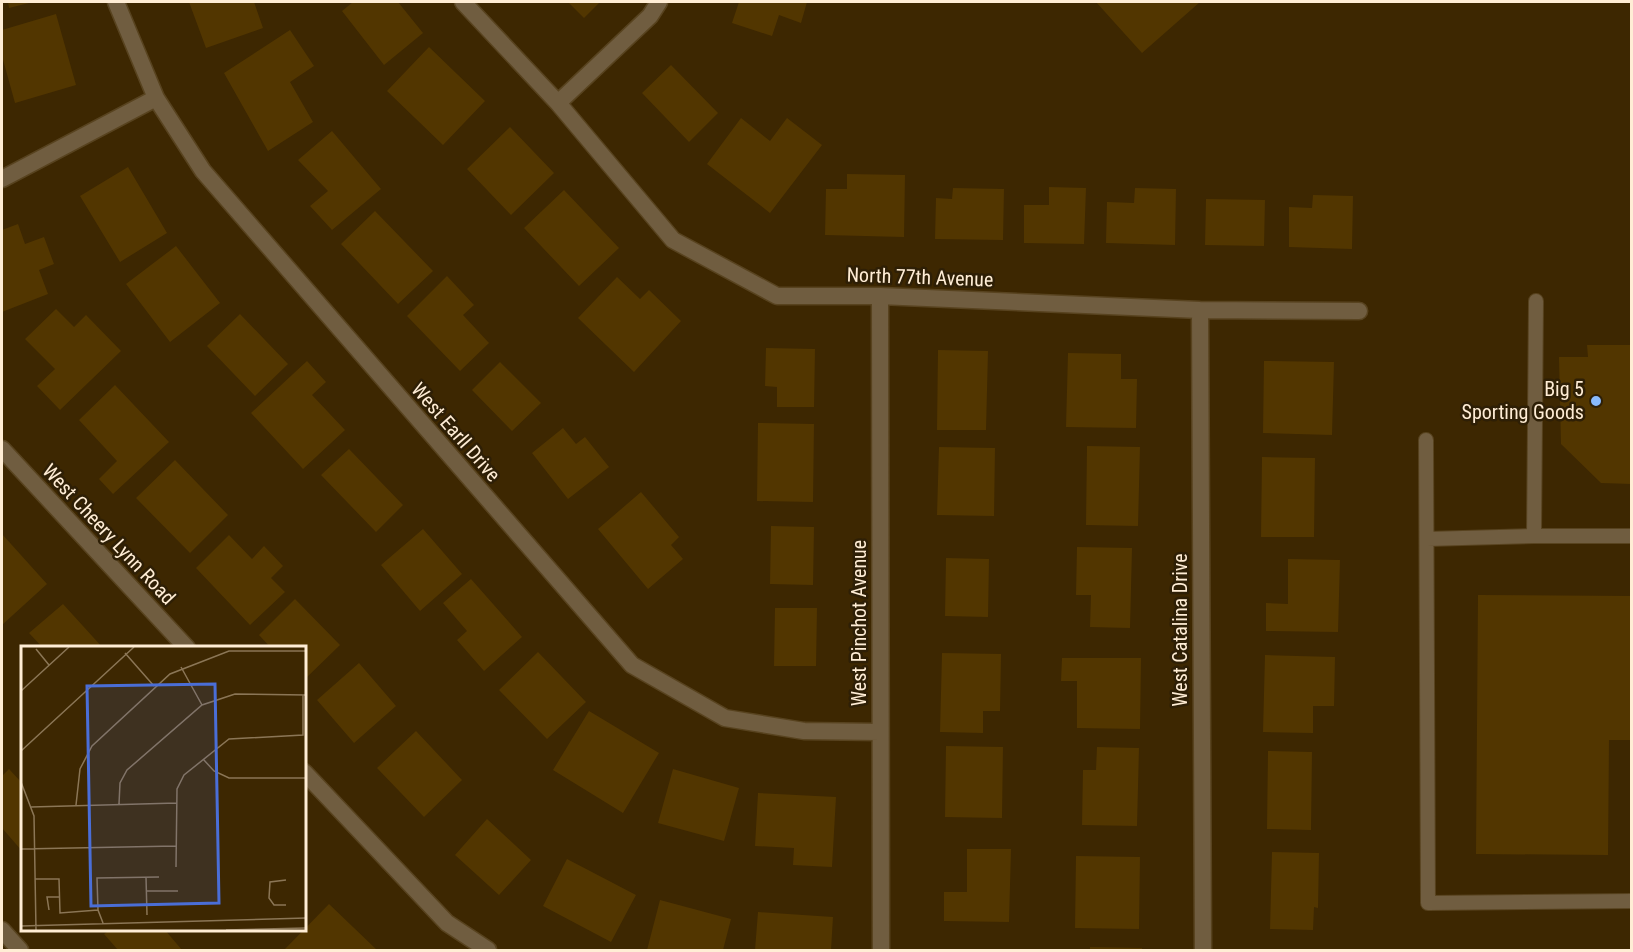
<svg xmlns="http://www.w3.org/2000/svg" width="1633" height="952" font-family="'Roboto Condensed',sans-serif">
<rect width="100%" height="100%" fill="#3d2701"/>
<path fill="#523600" d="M 8,2 L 33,2 L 9,8 Z
M 189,2 L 254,2 L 263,28 L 206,48 Z
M 353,2 L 398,2 L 423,33 L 384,65 L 342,11 Z
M 568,2 L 600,2 L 584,18 Z
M 739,2 L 807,2 L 801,23 L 779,15 L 772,36 L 732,23 Z
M 1096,2 L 1200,2 L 1142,53 Z
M 56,14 L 76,85 L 15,103 L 2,56 L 2,30 Z
M 290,30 L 314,66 L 290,82 L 313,122 L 268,151 L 224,73 Z
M 429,47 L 485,101 L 443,145 L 387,91 Z
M 671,65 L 718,113 L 689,142 L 642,93 Z
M 741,118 L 770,141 L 787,118 L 822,145 L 770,213 L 707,164 Z
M 510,127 L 554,173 L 511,215 L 467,169 Z
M 332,131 L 381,189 L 332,230 L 310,206 L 328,191 L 298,160 Z
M 128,167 L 167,233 L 120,262 L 80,196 Z
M 847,174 L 905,175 L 904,237 L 825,235 L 826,189 L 847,189 Z
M 1049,187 L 1086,188 L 1084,244 L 1024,243 L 1024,205 L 1049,205 Z
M 953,188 L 1004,189 L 1003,240 L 935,239 L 936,198 L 952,199 Z
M 1135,188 L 1176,189 L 1175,245 L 1106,243 L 1107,202 L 1134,203 Z
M 564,190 L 619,248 L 579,286 L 524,228 Z
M 1313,195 L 1353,196 L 1352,249 L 1289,247 L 1289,207 L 1312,208 Z
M 1206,199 L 1265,200 L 1264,246 L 1205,245 Z
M 375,211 L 433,271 L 398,304 L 341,244 Z
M 18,224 L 25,244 L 44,237 L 54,264 L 39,270 L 48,294 L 2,312 L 2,230 Z
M 176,246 L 220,303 L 170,342 L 126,284 Z
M 447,276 L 474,305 L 463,315 L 489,343 L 460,371 L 407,316 Z
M 617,277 L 640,299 L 649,290 L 681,321 L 634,372 L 578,318 Z
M 56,309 L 74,327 L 86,315 L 121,351 L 60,410 L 37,386 L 55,369 L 25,339 Z
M 240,314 L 288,364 L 255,396 L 207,346 Z
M 1587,345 L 1632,345 L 1632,484 L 1601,483 L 1561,444 L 1559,357 L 1588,357 Z
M 766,348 L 815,349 L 814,407 L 777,407 L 777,387 L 765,386 Z
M 938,350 L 988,351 L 986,430 L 937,430 Z
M 1068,353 L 1121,354 L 1121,379 L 1137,379 L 1136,428 L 1066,427 Z
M 307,361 L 326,382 L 312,395 L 345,430 L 303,469 L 251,413 Z
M 1264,361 L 1334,362 L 1332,435 L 1263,433 Z
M 500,362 L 541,403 L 512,431 L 472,390 Z
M 115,385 L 169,442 L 113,494 L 99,479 L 117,461 L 79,420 Z
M 758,423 L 814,424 L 813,502 L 757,501 Z
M 563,428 L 576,444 L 585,437 L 609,467 L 568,499 L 532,453 Z
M 1087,446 L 1140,447 L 1138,526 L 1086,525 Z
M 939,447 L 995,448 L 994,516 L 937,515 Z
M 349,449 L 403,505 L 376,532 L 321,475 Z
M 1262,457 L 1315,458 L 1314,537 L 1261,537 Z
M 175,460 L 228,515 L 190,553 L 136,498 Z
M 641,492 L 679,537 L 671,545 L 683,559 L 648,589 L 598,529 Z
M 771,526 L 814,527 L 813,585 L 770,584 Z
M 423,529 L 462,574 L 420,611 L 381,565 Z
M 2,534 L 47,584 L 2,625 Z
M 229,535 L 252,559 L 264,546 L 283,566 L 271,578 L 285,592 L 250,625 L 196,568 Z
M 1077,547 L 1132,548 L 1130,628 L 1090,627 L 1091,595 L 1076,595 Z
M 946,558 L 989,559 L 988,617 L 945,616 Z
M 1288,559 L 1340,560 L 1338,632 L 1266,631 L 1266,603 L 1288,604 Z
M 471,579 L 522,637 L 484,671 L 457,640 L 467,631 L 443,603 Z
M 1478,595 L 1632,596 L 1632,740 L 1609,740 L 1608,855 L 1476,854 Z
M 295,599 L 340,645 L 304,680 L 304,648 L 271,648 L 259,635 Z
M 63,604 L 103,648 L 43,648 L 29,633 Z
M 775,608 L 817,608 L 816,666 L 774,666 Z
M 538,652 L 586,702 L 547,739 L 499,690 Z
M 942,653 L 1001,654 L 1000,711 L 983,711 L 983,733 L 940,732 Z
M 1265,655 L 1335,657 L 1334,706 L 1313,706 L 1313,733 L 1263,732 Z
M 1062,658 L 1141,658 L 1140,729 L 1077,728 L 1077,681 L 1061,681 Z
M 359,663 L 396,706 L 354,743 L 317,700 Z
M 589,711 L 659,753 L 623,813 L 553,770 Z
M 416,731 L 462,780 L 424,817 L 377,768 Z
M 946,746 L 1003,747 L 1002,818 L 945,817 Z
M 1097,747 L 1139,748 L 1137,826 L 1082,825 L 1083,770 L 1096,770 Z
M 1268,751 L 1312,752 L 1311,830 L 1267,829 Z
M 9,769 L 22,783 L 22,851 L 2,828 L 2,776 Z
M 673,769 L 739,788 L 724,841 L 658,823 Z
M 758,793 L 836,797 L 832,867 L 793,865 L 794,848 L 755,846 Z
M 487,819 L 531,860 L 499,895 L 455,855 Z
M 967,849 L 1011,849 L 1009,922 L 944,921 L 944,892 L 967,892 Z
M 1272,852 L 1319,853 L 1318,908 L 1314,907 L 1313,930 L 1270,929 Z
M 1076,856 L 1140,857 L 1139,929 L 1075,928 Z
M 567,859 L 636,895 L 611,942 L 543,906 Z
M 660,900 L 731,919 L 723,950 L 647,950 Z
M 329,904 L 377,950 L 285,949 Z
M 758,912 L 833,917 L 831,950 L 755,950 Z
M 110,930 L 165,930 L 182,950 L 118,950 L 104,934 Z
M 1090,947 L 1142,948 L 1142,950 L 1090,950 Z"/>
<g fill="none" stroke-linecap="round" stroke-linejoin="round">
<defs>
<path id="service" d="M 1426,440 L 1428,903 L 1632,901
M 1534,536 L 1536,301
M 1427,539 L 1534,536 L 1632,536"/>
<path id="minor" d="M 116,2 L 156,98 L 203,171 L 632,665 L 725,718 L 804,731 L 880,732
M 463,2 L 558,103 L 673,240 L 777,296 L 880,296 L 1200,310 L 1359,311
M 558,103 L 650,16 L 659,2
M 2,179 L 156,98
M 880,296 L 881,950
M 1200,310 L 1203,950
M 2,449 L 187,648
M 304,772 L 447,923 L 488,950
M 2,930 L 20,950"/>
</defs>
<use href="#service" stroke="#58431f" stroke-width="16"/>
<use href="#minor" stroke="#58431f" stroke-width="19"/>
<use href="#service" stroke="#705d40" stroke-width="14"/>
<use href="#minor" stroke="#705d40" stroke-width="16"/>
</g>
<circle fill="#89bafc" stroke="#2e1f06" stroke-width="2" cx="1596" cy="401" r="6"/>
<g text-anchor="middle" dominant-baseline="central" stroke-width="5" stroke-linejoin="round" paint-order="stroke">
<g font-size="20" fill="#ffedd5" stroke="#2e1f06">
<text transform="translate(920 277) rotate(2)">North 77th Avenue</text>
<text transform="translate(456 432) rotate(49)">West Earll Drive</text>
<text transform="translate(109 534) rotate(47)">West Cheery Lynn Road</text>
<text transform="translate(859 623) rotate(-90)">West Pinchot Avenue</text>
<text transform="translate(1180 630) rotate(-90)">West Catalina Drive</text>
</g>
<g font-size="20" fill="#ffedd5" stroke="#2e1f06" text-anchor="end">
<text x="1584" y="389">Big 5<tspan x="1584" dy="23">Sporting Goods</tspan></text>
</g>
</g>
<g transform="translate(21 646)">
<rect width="285" height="285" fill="#3d2701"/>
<path fill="none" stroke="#8b7656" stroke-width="1.5" d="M 15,3 L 28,19M 104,7 L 133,40M 160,21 L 181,59M 0,45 L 48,1M 0,105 L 113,1M 182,113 L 193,125 L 208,132 L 285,132M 0,136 L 13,170 L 15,284M 98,158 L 99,137 L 106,124 L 181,59 L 214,48 L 285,49M 55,159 L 59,123 L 71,100 L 149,28 L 208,5 L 285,5M 10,161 L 156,157M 0,203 L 155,200M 155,221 L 156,143 L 163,129 L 208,93 L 282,89 L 282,49M 125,231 L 126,269M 14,233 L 38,233 L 39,267 L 77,264M 265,234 L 249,236 L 248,252 L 253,259 L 265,259M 126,245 L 157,245M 28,264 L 26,251 L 39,251M 82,277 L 77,264 L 76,232 L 138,231M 0,280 L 285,272M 205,284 L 285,282"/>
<path fill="#4a6ed7" fill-opacity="0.15" stroke="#4a6ed7" stroke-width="3" d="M 194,38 L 198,257 L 70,260 L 66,40 Z"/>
<rect width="285" height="285" fill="none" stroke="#ffedd5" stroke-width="3"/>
</g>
<rect width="1633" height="952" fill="none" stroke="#ffedd5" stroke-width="6"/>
</svg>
